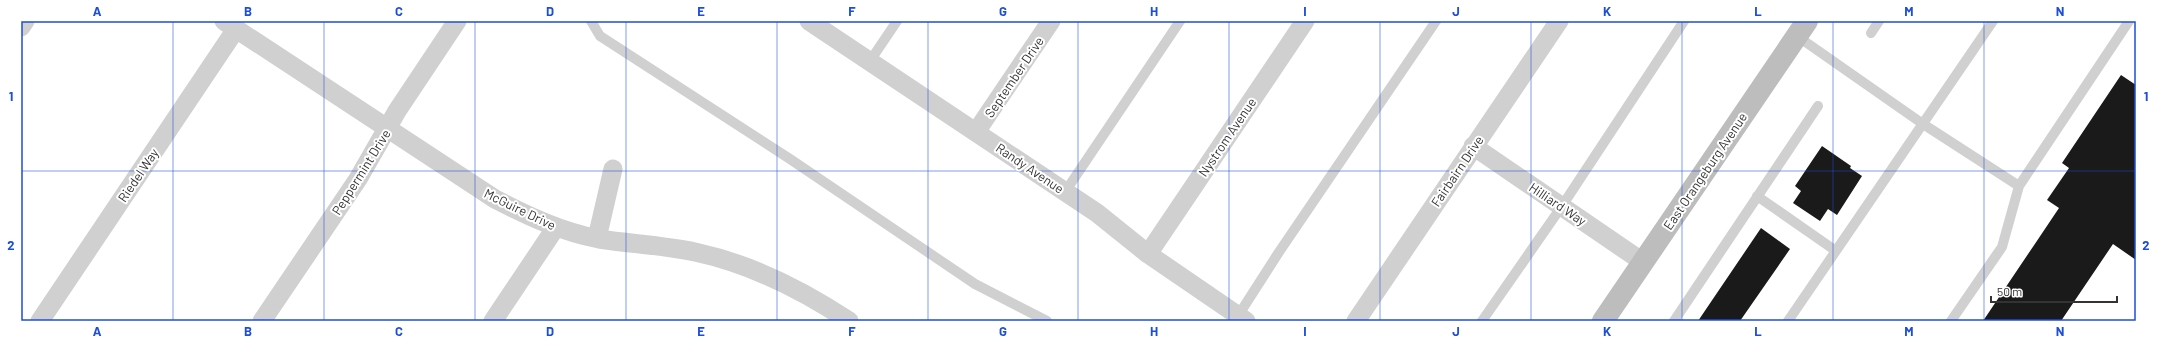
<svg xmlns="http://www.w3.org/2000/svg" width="2157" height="342" font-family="Barlow,sans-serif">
<rect width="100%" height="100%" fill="#fff"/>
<path fill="#1a1a1a" d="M 2121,75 L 2136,85 L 2136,260 L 2113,244 L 2061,321 L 1983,321 L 2059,208 L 2047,200 L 2069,168 L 2062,163 Z
M 1822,146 L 1851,166 L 1850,168 L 1862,176 L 1837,215 L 1828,209 L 1820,221 L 1793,203 L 1801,191 L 1795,186 Z
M 1761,228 L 1790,249 L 1740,321 L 1698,321 Z"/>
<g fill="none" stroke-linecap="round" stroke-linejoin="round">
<path stroke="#d0d0d0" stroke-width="10" d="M 591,21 L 600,36 L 790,159 L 975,284 L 1047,321
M 1871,33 L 1879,21
M 1797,36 L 1923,124 L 2019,186
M 870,61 L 897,21
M 1065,192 L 1180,21
M 1757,196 L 1836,251
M 1236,319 L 1279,252 L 1436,21
M 1482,321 L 1562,206 L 1684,21
M 1674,321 L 1818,106
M 1788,321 L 1993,21
M 1951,321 L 2002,247 L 2019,186 L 2129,21"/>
<path stroke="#d0d0d0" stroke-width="19" d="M 224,21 L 495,199 C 528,216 562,232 599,239 C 631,244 663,245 695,252 C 751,264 801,289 849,321
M 809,21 L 1097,213 L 1148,254 L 1246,321
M 21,27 L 25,21
M 976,132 L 1051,21
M 1473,146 L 1643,262
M 597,238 L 613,169
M 1148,254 L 1305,21
M 40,321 L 236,29
M 262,321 L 358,179 L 397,111 L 457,21
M 493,321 L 556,227
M 1356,321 L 1559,21"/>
<path stroke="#bdbdbd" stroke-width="22" d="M 1603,321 L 1807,21"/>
</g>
<path fill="none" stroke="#1d4ed8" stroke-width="1" stroke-opacity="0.55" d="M 173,21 L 173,321M 324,21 L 324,321M 475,21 L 475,321M 626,21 L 626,321M 777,21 L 777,321M 928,21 L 928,321M 1078,21 L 1078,321M 1229,21 L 1229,321M 1380,21 L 1380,321M 1531,21 L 1531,321M 1682,21 L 1682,321M 1833,21 L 1833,321M 1984,21 L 1984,321M 21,171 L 2136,171"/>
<g text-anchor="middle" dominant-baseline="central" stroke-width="4" stroke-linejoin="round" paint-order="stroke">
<g font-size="13" fill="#333" stroke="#fff">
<text transform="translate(1014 77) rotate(-56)">September Drive</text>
<text transform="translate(1227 137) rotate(-56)">Nystrom Avenue</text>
<text transform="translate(1030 168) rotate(34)">Randy Avenue</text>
<text transform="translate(1457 171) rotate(-56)">Fairbairn Drive</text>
<text transform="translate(1705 171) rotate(-56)">East Orangeburg Avenue</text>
<text transform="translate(361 172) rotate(-58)">Peppermint Drive</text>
<text transform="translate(138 175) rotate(-56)">Riedel Way</text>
<text transform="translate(1558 204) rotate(34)">Hilliard Way</text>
<text transform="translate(520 209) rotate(26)">McGuire Drive</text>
</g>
</g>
<rect width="2157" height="342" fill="none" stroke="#ffffff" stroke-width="44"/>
<path d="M1991 296v6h126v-6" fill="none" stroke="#333333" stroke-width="2"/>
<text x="1997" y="296" font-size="12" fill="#333333" stroke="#ffffff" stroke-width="3" paint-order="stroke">50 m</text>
<rect x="22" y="22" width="2113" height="298" fill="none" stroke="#1d4ed8" stroke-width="1.5"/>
<g font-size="13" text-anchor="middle" font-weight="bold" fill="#1d4ed8">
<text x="97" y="16">A</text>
<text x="248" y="16">B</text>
<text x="399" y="16">C</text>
<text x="550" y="16">D</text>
<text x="701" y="16">E</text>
<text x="852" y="16">F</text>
<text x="1003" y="16">G</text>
<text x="1154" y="16">H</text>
<text x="1305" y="16">I</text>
<text x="1456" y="16">J</text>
<text x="1607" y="16">K</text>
<text x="1758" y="16">L</text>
<text x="1909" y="16">M</text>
<text x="2060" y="16">N</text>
<text x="11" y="101">1</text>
<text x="2146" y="101">1</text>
<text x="11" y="250">2</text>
<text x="2146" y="250">2</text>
<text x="97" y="336">A</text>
<text x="248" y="336">B</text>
<text x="399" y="336">C</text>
<text x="550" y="336">D</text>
<text x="701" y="336">E</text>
<text x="852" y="336">F</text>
<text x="1003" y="336">G</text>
<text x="1154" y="336">H</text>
<text x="1305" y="336">I</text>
<text x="1456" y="336">J</text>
<text x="1607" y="336">K</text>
<text x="1758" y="336">L</text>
<text x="1909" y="336">M</text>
<text x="2060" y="336">N</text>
</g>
</svg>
